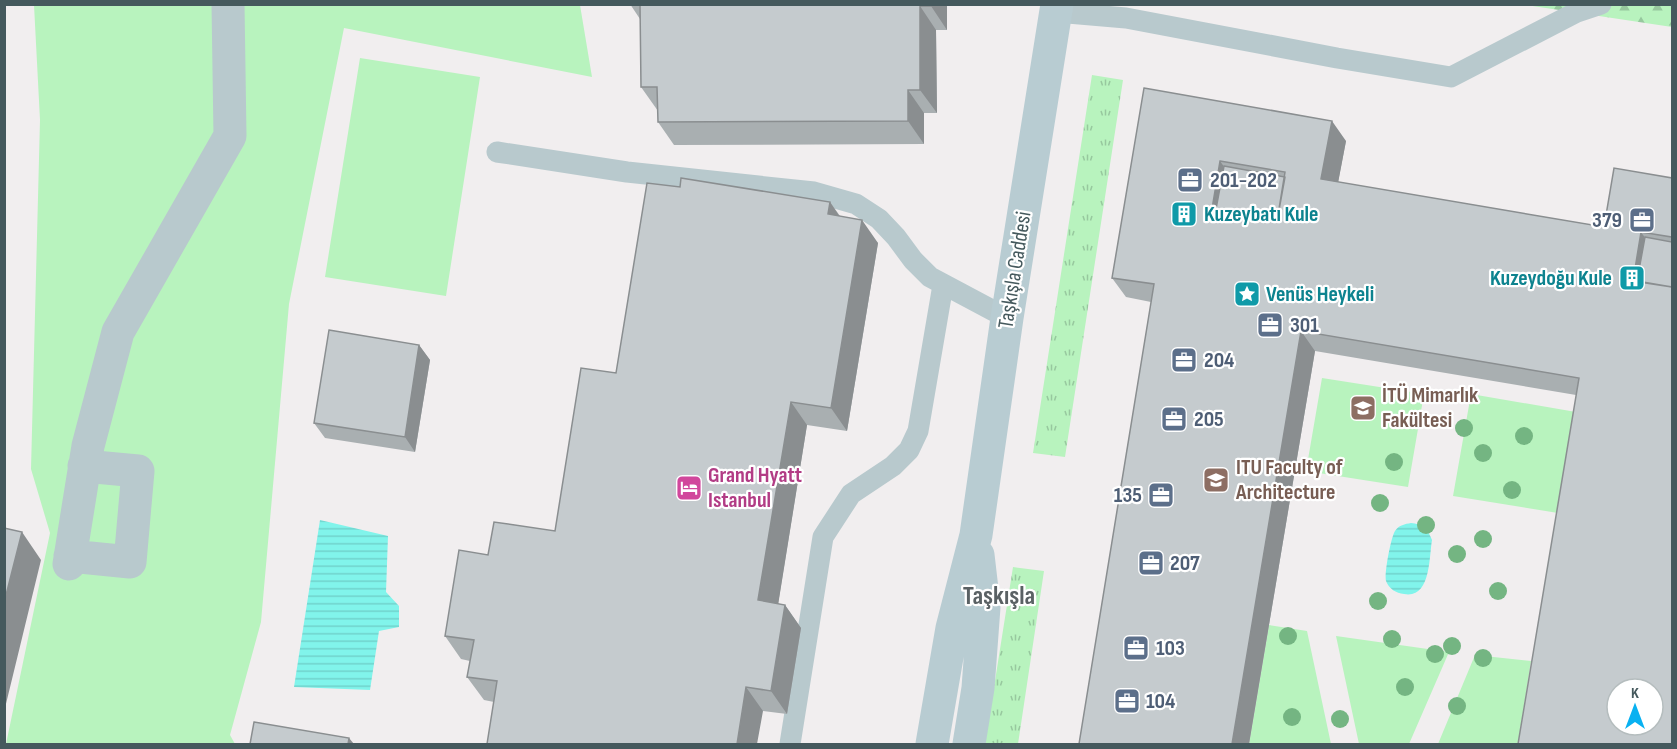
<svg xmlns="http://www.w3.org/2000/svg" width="1677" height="749" font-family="'Sofia Sans Condensed',sans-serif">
<defs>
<pattern id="grass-tufts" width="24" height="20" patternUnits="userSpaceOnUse" patternTransform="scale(1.5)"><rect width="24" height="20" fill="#b8f3be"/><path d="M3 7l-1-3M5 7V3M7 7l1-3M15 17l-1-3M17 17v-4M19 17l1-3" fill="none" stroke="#97c89e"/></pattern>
<pattern id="forest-firs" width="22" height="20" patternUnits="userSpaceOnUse" patternTransform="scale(1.5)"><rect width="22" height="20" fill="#b8f3be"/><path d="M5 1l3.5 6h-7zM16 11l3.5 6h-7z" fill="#97c89e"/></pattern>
<pattern id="water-rules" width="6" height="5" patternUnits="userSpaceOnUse" patternTransform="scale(1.5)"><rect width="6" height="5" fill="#81f4eb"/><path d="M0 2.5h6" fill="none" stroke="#71d3cc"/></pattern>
</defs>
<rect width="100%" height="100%" fill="#f1eeef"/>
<path fill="url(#grass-tufts)" d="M 1092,75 L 1123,80 L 1065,457 L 1033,453 Z
M 1013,567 L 1044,571 L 1018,744 L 985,744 Z"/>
<path fill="url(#forest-firs)" d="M 1526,5 L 1672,5 L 1672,27 Z"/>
<path fill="#b8f3be" d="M 34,5 L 580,5 L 592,77 L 344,28 L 289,304 L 261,622 L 230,735 L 235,744 L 6,744 L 50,533 L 31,469 L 40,120 Z
M 360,58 L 480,77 L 446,296 L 325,277 Z
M 1322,378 L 1424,394 L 1408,487 L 1306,471 Z
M 1471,394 L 1576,412 L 1558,513 L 1453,496 Z
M 1269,625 L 1307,631 L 1331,744 L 1249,744 Z
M 1336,636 L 1449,652 L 1409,744 L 1359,744 Z
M 1475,655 L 1531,661 L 1518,744 L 1438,744 Z"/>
<path fill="url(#water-rules)" d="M 320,520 L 388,536 L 386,592 L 399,606 L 399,627 L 379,631 L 370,690 L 294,687 Z
M 1411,523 C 1422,524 1428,529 1432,540 C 1429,557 1431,599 1404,594 C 1396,593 1389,589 1386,581 C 1384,574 1391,537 1395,531 C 1399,525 1405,524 1411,523 Z"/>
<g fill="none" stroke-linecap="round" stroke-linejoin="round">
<path stroke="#b8c9cd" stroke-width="21" d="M 1056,12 L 1126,18 L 1337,58 L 1451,77 L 1577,12 L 1601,4
M 497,152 L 627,172 L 814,192 L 856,204 L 879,219 L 896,237 L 913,260 L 930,277 L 1007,318
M 790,744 L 823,537 L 851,494 L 893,466 L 909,450 L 918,431 L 943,285"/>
<path stroke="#b8c9cd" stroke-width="33" d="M 70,556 L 130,562 L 138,471 L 84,466
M 69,564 L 88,446 L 118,332 L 230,136 L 228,4"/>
<path stroke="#b8ccd2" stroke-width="33" d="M 932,744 L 952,628 L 976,535 L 1007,318 L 1057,4
M 969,744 L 978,688 L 984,607 L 978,555"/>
</g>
<g fill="#74b582">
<circle cx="1464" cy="428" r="9"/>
<circle cx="1524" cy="436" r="9"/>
<circle cx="1483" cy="453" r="9"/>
<circle cx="1394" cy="462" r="9"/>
<circle cx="1512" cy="490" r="9"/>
<circle cx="1380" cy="503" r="9"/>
<circle cx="1426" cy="525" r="9"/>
<circle cx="1483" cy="539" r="9"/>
<circle cx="1457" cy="554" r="9"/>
<circle cx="1498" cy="591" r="9"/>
<circle cx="1378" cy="601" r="9"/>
<circle cx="1288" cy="636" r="9"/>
<circle cx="1392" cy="639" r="9"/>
<circle cx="1452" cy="646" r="9"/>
<circle cx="1435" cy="654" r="9"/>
<circle cx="1483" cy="658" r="9"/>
<circle cx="1405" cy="687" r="9"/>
<circle cx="1457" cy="706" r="9"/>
<circle cx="1292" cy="717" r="9"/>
<circle cx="1340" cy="719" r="9"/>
</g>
<path fill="#a9afb1" d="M 630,4 L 947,4 L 947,30 L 936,30 L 937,113 L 924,113 L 924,144 L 674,145 L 658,122 L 658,111 L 641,87 L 640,19 Z
M 1144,88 L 1346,141 L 1338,182 L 1604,227 L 1672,178 L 1672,744 L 1576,395 L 1315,351 L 1249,744 L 1079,744 L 1151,302 L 1126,297 L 1112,278 Z
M 680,187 L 830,202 L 840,216 L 878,243 L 847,431 L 807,425 L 778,604 L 785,605 L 801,628 L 787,714 L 763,711 L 494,702 L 484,700 L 467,677 L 470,661 L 461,659 L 445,636 L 488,555 L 555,531 L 616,373 Z
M 419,345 L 430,360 L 415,452 L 325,438 L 314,423 Z"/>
<path fill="#8a8e90" d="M 931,4 L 947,4 L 947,30 L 931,6 Z
M 920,6 L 936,30 L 937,113 L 920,90 Z
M 908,90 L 924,113 L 924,144 L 908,121 Z
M 1332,121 L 1346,141 L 1335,199 L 1321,179 Z
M 1220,161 L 1234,181 L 1228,216 L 1212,209 Z
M 830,202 L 846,226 L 828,214 Z
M 862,220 L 878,243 L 847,431 L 831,408 Z
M 1641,232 L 1655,252 L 1649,288 L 1633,281 Z
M 1301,331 L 1315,351 L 1249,744 L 1232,744 Z
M 419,345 L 430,360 L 415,452 L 405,437 Z
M 791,402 L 807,425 L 775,624 L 758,600 Z
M 22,532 L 41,560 L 4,712 L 4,603 Z
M 785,605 L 801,628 L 787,714 L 771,691 Z
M 746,687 L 763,711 L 757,744 L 737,744 Z
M 349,738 L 354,744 L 348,744 Z"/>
<path fill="#c5cbce" stroke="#8a8e90" stroke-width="1.5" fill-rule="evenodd" d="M 640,4 L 931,4 L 931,6 L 920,6 L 920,90 L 908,90 L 908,121 L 658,122 L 657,87 L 641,87 Z
M 1144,88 L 1332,121 L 1321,179 L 1604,227 L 1614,168 L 1672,178 L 1672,237 L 1641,232 L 1633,281 L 1672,287 L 1672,744 L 1518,744 L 1579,378 L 1301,331 L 1232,744 L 1079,744 L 1154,284 L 1112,278 ZM 1220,161 L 1285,172 L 1277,221 L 1212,209 ZM 1617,689 L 1653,689 L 1653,725 L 1617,725 Z
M 1224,166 L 1285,177 L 1277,221 L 1216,209 Z
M 681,178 L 830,202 L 828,214 L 862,220 L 831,408 L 791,402 L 758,600 L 785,605 L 771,691 L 746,687 L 737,744 L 487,744 L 497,681 L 467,677 L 474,640 L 445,636 L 459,550 L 488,555 L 494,522 L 555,531 L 581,368 L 616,373 L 647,183 L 680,187 Z
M 1645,237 L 1672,242 L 1672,287 L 1637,281 Z
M 329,330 L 419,345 L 405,437 L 314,423 Z
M 4,528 L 22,532 L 4,603 Z
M 254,722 L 349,738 L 348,744 L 250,744 Z"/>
<defs>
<symbol id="office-square" viewBox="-11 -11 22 22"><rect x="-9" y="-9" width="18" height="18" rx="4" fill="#5c6f8a" stroke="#fff"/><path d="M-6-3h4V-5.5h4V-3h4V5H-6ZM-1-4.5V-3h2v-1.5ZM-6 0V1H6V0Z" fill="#fff"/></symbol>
<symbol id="building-square" viewBox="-11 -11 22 22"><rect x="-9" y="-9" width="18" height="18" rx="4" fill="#0f9aa8" stroke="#fff"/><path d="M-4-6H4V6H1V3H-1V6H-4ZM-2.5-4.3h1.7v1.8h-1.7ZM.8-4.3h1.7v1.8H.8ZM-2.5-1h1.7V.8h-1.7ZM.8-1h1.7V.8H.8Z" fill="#fff"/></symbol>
<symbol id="sight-square" viewBox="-11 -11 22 22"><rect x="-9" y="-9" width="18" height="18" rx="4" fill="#0f9aa8" stroke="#fff"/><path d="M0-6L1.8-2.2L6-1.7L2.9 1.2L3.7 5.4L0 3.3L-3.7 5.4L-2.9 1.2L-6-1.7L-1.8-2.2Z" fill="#fff"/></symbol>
<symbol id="university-square" viewBox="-11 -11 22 22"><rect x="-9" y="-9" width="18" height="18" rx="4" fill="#8d6e63" stroke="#fff"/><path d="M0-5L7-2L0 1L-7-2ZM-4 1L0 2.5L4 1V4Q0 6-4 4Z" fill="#fff"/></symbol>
<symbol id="hotel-square" viewBox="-11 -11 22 22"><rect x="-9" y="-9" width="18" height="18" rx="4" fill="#d1479c" stroke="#fff"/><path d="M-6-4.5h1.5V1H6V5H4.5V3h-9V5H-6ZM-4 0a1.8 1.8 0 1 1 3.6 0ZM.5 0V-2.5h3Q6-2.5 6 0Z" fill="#fff"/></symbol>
</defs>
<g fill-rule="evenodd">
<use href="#office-square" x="1175" y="165" width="30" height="30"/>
<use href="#building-square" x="1169" y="199" width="30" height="30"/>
<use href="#office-square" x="1627" y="205" width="30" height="30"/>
<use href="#building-square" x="1617" y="263" width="30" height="30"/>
<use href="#sight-square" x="1232" y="279" width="30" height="30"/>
<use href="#office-square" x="1255" y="310" width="30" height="30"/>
<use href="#office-square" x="1169" y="345" width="30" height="30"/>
<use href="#university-square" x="1348" y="393" width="30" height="30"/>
<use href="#office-square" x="1159" y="404" width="30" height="30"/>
<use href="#university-square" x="1201" y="465" width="30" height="30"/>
<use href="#hotel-square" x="674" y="473" width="30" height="30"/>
<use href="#office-square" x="1146" y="480" width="30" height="30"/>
<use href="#office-square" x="1136" y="548" width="30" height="30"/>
<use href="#office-square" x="1121" y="633" width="30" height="30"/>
<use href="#office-square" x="1112" y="686" width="30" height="30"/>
</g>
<g text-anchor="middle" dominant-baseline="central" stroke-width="4.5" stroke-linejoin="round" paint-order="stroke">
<g font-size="22" font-weight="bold" fill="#4e5e75" stroke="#fff" text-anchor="start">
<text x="1210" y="180">201-202</text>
<text x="1622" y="220" text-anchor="end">379</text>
<text x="1290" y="325">301</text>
<text x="1204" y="360">204</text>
<text x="1194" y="419">205</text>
<text x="1142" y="495" text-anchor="end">135</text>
<text x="1170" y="563">207</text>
<text x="1156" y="648">103</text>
<text x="1146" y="701">104</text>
</g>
<g font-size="22" font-weight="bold" fill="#0d838f" stroke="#fff" text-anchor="start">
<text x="1204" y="214">Kuzeybatı Kule</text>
<text x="1612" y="278" text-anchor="end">Kuzeydoğu Kule</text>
<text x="1266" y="294">Venüs Heykeli</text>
</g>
<g font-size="22" fill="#45595d" stroke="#fff">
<text transform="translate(1015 270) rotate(-81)">Taşkışla Caddesi</text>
</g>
<g font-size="22" font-weight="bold" fill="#785e54" stroke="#fff" text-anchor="start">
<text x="1382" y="395">İTÜ Mimarlık<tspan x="1382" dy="25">Fakültesi</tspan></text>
<text x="1236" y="467">ITU Faculty of<tspan x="1236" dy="25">Architecture</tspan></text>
</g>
<g font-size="22" font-weight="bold" fill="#b23c85" stroke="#fff" text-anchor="start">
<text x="708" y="475">Grand Hyatt<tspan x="708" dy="25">Istanbul</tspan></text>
</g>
<g font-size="26" font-weight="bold" fill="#5a6164" stroke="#fff">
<text x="999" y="596">Taşkışla</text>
</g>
</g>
<rect width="1677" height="749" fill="none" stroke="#45595d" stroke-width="12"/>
<g transform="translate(1635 707)"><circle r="28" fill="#ffffff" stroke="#b5bdbe" stroke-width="1.5"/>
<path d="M0-4.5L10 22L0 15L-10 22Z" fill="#08b1f1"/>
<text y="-9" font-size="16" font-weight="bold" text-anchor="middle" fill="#45595d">K</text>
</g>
</svg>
